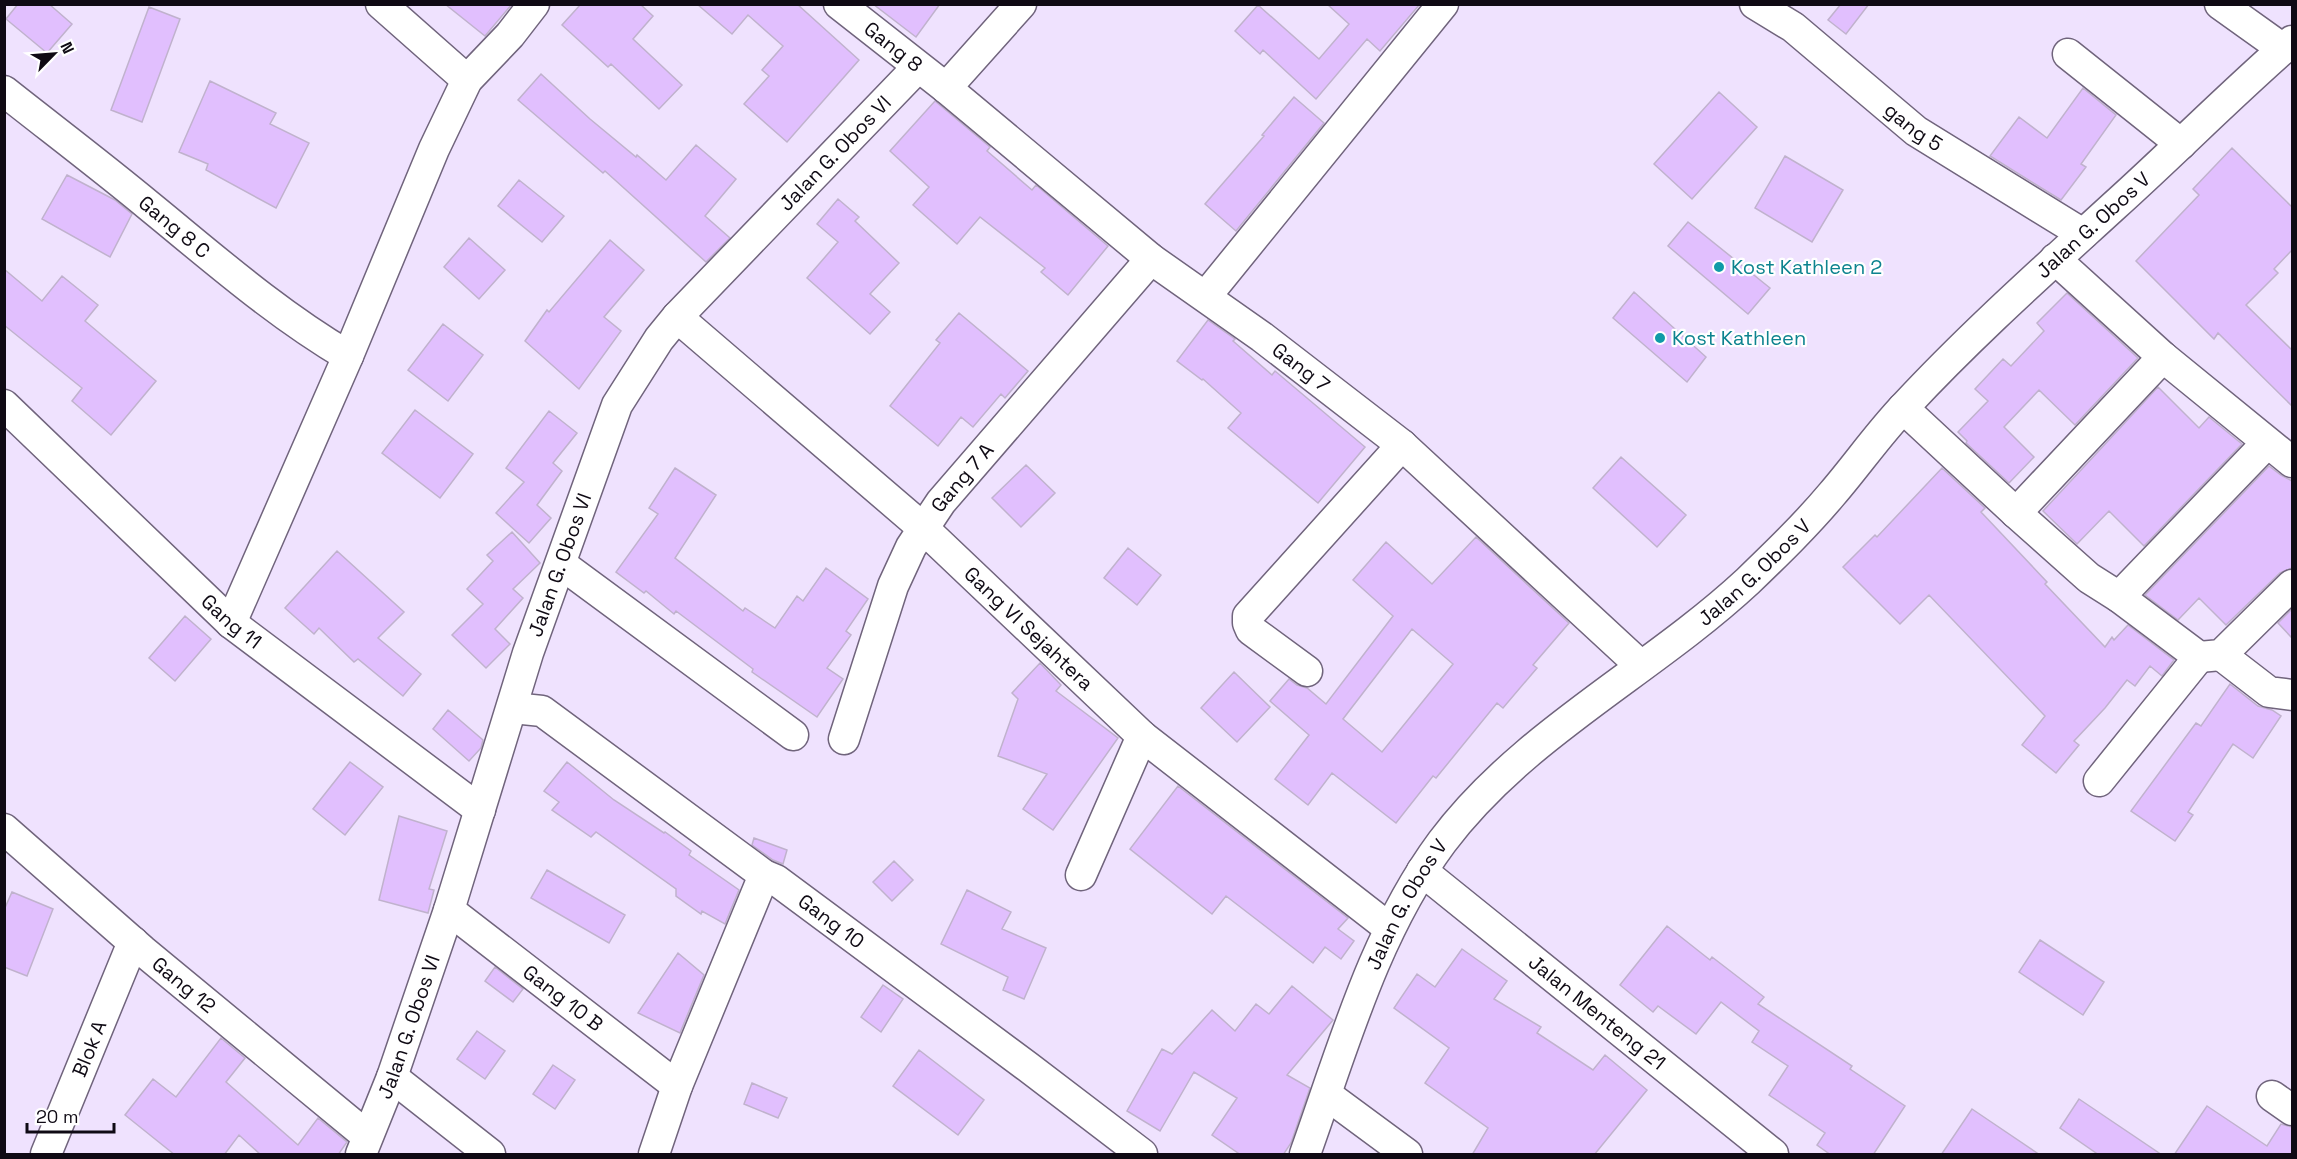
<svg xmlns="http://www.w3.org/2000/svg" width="2297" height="1159" font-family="'Space Grotesk',sans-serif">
<rect width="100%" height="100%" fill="#efe2fe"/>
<path fill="#e1bffe" stroke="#c0b2cd" stroke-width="1.5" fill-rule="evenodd" d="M 18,4 L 49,4 L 72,24 L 47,53 L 6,19 Z
M 445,4 L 512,4 L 485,36 Z
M 581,4 L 640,4 L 653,16 L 633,39 L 682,85 L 659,109 L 611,64 L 608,67 L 562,25 Z
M 697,4 L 797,4 L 859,60 L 787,142 L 744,104 L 769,76 L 762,70 L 783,46 L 748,15 L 732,34 Z
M 873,4 L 940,4 L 916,37 Z
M 1327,4 L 1420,4 L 1380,51 L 1367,39 L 1316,99 L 1263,50 L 1260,54 L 1235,31 L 1258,5 L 1319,59 L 1349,24 Z
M 1841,4 L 1869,4 L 1846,34 L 1828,20 Z
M 149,7 L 180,19 L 142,122 L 111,110 Z
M 541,74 L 590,119 L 636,157 L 637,155 L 666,180 L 696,145 L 736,179 L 705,216 L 730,238 L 706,262 L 605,171 L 603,173 L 518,100 Z
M 210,81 L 276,113 L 270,124 L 309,143 L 276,208 L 206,170 L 208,164 L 179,152 Z
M 2083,88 L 2116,115 L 2081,164 L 2086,167 L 2061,200 L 1990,156 L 2019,117 L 2047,138 Z
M 1719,92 L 1757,127 L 1692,199 L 1654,164 Z
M 1294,97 L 1324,123 L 1236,231 L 1205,204 L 1264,136 L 1262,135 Z
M 935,101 L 990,147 L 987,151 L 1032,190 L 1036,185 L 1108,246 L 1068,295 L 1041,272 L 1045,268 L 980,217 L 957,244 L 913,205 L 929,187 L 890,151 Z
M 2232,148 L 2292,207 L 2292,250 L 2274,269 L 2278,273 L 2246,305 L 2292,350 L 2292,406 L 2218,333 L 2214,339 L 2136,261 L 2199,195 L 2193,189 Z
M 1785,156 L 1843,190 L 1812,242 L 1755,208 Z
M 67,175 L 115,200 L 132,214 L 110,257 L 42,219 Z
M 519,180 L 564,216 L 542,242 L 498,206 Z
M 838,199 L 859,217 L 855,221 L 899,263 L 870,294 L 890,312 L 870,334 L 807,278 L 838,242 L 817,224 Z
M 1688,222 L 1770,288 L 1748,314 L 1668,246 Z
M 469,238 L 505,270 L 479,299 L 444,267 Z
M 610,240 L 644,270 L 604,317 L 621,331 L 579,389 L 525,341 L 547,310 L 549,312 Z
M 4,269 L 42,301 L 62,276 L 98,305 L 85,321 L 156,381 L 111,435 L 72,401 L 82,388 L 4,325 Z
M 1634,292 L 1706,357 L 1687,382 L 1613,318 Z
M 2067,293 L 2138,358 L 2075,425 L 2039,390 L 2004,427 L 2034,457 L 2009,483 L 1966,443 L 1967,441 L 1958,432 L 1988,401 L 1975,389 L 2003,359 L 2011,366 L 2044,331 L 2037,323 Z
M 959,313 L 1028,371 L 1005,398 L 1001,394 L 973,427 L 961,417 L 938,446 L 890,406 L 940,343 L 936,340 Z
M 1208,320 L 1235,339 L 1233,341 L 1272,375 L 1275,371 L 1365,447 L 1318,503 L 1228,428 L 1241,413 L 1203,379 L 1202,380 L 1177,361 Z
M 443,324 L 483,355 L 448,401 L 408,370 Z
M 2158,387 L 2199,428 L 2209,417 L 2242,444 L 2144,546 L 2109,511 L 2077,544 L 2043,511 Z
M 415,410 L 473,454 L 440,498 L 382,453 Z
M 549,411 L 577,433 L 553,463 L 562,471 L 537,505 L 551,518 L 529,543 L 496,513 L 524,482 L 506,468 Z
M 1621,457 L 1686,515 L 1657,547 L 1593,488 Z
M 1026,465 L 1055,493 L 1021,527 L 992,498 Z
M 2269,466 L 2281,475 L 2292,481 L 2292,568 L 2280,573 L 2226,625 L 2199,598 L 2178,620 L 2145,595 Z
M 675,468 L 716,495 L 675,558 L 743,611 L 745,608 L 775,628 L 797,596 L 803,601 L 826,568 L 868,599 L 846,631 L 851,635 L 827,668 L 843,679 L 817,717 L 752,672 L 753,669 L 676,611 L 674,614 L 646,591 L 644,593 L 616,572 L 658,514 L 649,508 Z
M 1942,468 L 1985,508 L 1981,512 L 2047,582 L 2045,584 L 2105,647 L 2112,637 L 2114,640 L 2128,625 L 2174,660 L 2162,676 L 2150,666 L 2135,686 L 2127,680 L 2105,708 L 2074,741 L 2079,745 L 2056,773 L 2022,745 L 2045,716 L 1929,595 L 1900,624 L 1843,567 L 1875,535 L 1877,537 Z
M 512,532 L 540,563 L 513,589 L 523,598 L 495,629 L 510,644 L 486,668 L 452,635 L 483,604 L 467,589 L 493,561 L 487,555 Z
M 1476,537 L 1569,623 L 1533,665 L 1537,668 L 1503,708 L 1497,703 L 1436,778 L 1433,776 L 1396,823 L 1332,773 L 1308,805 L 1275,779 L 1309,735 L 1270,701 L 1289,679 L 1297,685 L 1307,688 L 1326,704 L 1393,616 L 1353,580 L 1386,542 L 1432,584 ZM 1412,629 L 1453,664 L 1382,752 L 1343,719 Z
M 1128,548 L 1161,575 L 1137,605 L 1104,578 Z
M 337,551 L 404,612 L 378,638 L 421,674 L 403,696 L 358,659 L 354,662 L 319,628 L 314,634 L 285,608 Z
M 2292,609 L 2292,638 L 2278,623 Z
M 185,616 L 211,639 L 175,681 L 149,658 Z
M 1040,663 L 1061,685 L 1056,691 L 1118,738 L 1053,830 L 1023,809 L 1047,774 L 998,756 L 1018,699 L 1012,693 Z
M 1234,672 L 1270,707 L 1237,742 L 1201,708 Z
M 2230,684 L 2258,706 L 2272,710 L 2281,716 L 2253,758 L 2233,744 L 2188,812 L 2193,815 L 2175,841 L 2131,811 L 2196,723 L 2201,726 Z
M 448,710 L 483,740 L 481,748 L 469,761 L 433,729 Z
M 350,762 L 383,787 L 345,835 L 313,809 Z
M 567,762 L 614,800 L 664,833 L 665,832 L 691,851 L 689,855 L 739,890 L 725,924 L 702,911 L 701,914 L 676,896 L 676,889 L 596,832 L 591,837 L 552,810 L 559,802 L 544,791 Z
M 1178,786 L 1348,918 L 1338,929 L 1354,941 L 1341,959 L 1325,947 L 1313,963 L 1226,896 L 1212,914 L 1130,849 Z
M 399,816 L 447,831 L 429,889 L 434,890 L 428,913 L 379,900 Z
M 754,838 L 787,850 L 783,864 L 773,860 L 752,845 Z
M 894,861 L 913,880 L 892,901 L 873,882 Z
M 547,870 L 625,915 L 609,943 L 531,898 Z
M 967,890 L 1011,912 L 1002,929 L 1046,948 L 1024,999 L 1003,990 L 1008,977 L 941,944 Z
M 12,892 L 53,909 L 27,976 L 4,967 L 4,910 Z
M 1667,926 L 1710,960 L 1712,957 L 1764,997 L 1758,1004 L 1852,1066 L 1850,1069 L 1905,1106 L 1873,1155 L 1831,1155 L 1817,1145 L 1825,1133 L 1769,1095 L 1788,1066 L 1752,1042 L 1759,1031 L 1721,1002 L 1696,1034 L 1658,1006 L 1653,1012 L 1620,985 Z
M 2040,940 L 2104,982 L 2083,1015 L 2019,972 Z
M 1462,949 L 1507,981 L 1494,999 L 1541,1027 L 1537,1033 L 1593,1070 L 1605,1055 L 1647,1090 L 1594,1155 L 1472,1155 L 1488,1128 L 1425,1083 L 1449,1048 L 1394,1008 L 1417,974 L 1435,987 Z
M 678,953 L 704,975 L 680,1033 L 638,1013 Z
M 495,967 L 523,989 L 513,1002 L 485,981 Z
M 883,985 L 903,999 L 881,1032 L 861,1017 Z
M 1292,986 L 1333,1020 L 1287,1075 L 1310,1088 L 1291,1143 L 1283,1155 L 1241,1155 L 1212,1135 L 1237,1098 L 1194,1072 L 1160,1131 L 1127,1111 L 1162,1049 L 1172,1054 L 1212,1010 L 1235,1031 L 1256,1004 L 1269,1014 Z
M 477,1031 L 505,1051 L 485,1079 L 457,1059 Z
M 221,1038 L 245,1058 L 226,1082 L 298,1145 L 318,1118 L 347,1142 L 338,1155 L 261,1155 L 239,1135 L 224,1155 L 175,1155 L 125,1115 L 153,1079 L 176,1097 Z
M 919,1050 L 984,1100 L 958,1135 L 893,1086 Z
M 553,1065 L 575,1080 L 555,1109 L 533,1094 Z
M 752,1083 L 787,1098 L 778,1118 L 744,1104 Z
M 2079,1099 L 2162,1155 L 2099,1155 L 2060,1128 Z
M 2207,1106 L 2267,1146 L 2281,1124 L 2292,1127 L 2292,1155 L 2174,1155 Z
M 1972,1109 L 2040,1155 L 1941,1155 Z"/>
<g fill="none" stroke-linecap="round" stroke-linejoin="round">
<defs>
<g id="street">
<path d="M 381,4 L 467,80"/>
<path id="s1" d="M 839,4 L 946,88 L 1151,259 L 1262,337 L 1402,445 L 1641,666"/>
<path id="s2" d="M 1755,4 L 1793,27 L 1916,131 L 2083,234"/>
<path d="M 2220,4 L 2283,49"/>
<path d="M 2068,54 L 2181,144"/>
<path d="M 946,88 L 1021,4"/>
<path id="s3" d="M 4,91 C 52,129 101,166 148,205 C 213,258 275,313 348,356"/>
<path d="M 2055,259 L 2163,357 L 2292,462"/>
<path d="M 1206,296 L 1443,4"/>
<path id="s4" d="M 677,317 L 923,528 L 1142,736 L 1389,928"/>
<path id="s5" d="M 4,405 L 231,623 L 480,810"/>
<path d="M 1903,408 L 2016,513 L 2089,578 L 2119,597 L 2199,657 L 2099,781"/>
<path d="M 2016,513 L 2163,357"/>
<path d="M 561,564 L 793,735"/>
<path d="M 2119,597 L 2267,443"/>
<path d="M 231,623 L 348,356 L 434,149 L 467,80 L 510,35 L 534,4"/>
<path d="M 2221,655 L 2269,692 L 2292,695"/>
<path d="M 2199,657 L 2221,655 L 2292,585"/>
<path d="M 1307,671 L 1251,630 L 1248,623 L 1248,616 L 1402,445"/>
<path id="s6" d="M 513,708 L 542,711 L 764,875 L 776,880 L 1028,1067 L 1142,1154"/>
<path id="s7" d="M 844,739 L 893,586 L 911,547 L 941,502 L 1151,259"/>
<path id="s8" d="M 4,829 L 143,951 L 367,1136"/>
<path id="s9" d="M 1422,871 L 1773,1154"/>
<path d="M 1081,875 L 1142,736"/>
<path id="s10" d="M 449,910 L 677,1086"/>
<path d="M 392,1077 L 490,1154"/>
<path d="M 1327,1095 L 1407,1154"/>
<path d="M 2272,1096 L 2292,1110"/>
<path id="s11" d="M 46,1154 L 133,942"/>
<path id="s12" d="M 361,1154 L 392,1077 L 449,910 L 528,653 L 617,405 L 659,339 L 677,317 L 918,67"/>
<path d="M 654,1154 L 677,1086 L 764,875"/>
<path id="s13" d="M 1305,1154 C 1343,1048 1374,934 1442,842 C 1523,734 1650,672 1748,581 C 1777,553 1806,525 1832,494 C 1857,465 1879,433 1905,406 C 1971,335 2043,271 2114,206 C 2174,152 2231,94 2292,41"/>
</g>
</defs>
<use href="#street" stroke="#70647c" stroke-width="33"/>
<use href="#street" stroke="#fff" stroke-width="30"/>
</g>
<g fill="#0f9aa8" stroke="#fff" stroke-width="2">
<circle cx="1719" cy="267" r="6"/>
<circle cx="1660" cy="338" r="6"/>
</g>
<g text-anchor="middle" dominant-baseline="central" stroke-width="4.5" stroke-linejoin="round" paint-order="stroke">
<g font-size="20" fill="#0f0a14" stroke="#fff">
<text stroke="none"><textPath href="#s1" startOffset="69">Gang 8</textPath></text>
<text stroke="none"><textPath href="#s2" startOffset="201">gang 5</textPath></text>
<text stroke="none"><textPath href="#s12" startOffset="1126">Jalan G. Obos VI</textPath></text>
<text stroke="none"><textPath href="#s13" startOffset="1242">Jalan G. Obos V</textPath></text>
<text stroke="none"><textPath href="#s3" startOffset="218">Gang 8 C</textPath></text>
<text stroke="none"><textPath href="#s1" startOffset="588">Gang 7</textPath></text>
<text stroke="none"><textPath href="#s7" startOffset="290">Gang 7 A</textPath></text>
<text stroke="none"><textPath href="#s12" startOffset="622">Jalan G. Obos VI</textPath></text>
<text stroke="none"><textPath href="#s13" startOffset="756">Jalan G. Obos V</textPath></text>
<text stroke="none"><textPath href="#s5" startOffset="314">Gang 11</textPath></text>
<text stroke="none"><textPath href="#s4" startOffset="470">Gang VI Sejahtera</textPath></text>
<text stroke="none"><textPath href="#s13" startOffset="270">Jalan G. Obos V</textPath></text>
<text stroke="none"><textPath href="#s6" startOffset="387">Gang 10</textPath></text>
<text stroke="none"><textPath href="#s8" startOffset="238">Gang 12</textPath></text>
<text stroke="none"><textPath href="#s10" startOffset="144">Gang 10 B</textPath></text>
<text stroke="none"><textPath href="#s9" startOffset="225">Jalan Menteng 21</textPath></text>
<text stroke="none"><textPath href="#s12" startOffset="136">Jalan G. Obos VI</textPath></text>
<text stroke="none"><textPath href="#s11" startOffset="114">Blok A</textPath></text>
</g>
<g font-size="20" fill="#0d838f" stroke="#fff" text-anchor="start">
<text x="1731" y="267">Kost Kathleen 2</text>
<text x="1672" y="338">Kost Kathleen</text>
</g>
</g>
<rect width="2297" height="1159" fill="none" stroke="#0f0a14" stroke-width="12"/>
<g transform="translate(54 54) rotate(65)" stroke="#ffffff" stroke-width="4.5" paint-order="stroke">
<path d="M0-4.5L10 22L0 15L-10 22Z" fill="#0f0a14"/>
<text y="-9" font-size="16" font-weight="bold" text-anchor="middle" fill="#0f0a14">N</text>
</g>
<path d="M27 1123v9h87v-9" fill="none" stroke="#0f0a14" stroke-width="3"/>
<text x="36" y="1123" font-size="18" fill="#0f0a14" stroke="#ffffff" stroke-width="4.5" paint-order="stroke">20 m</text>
</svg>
